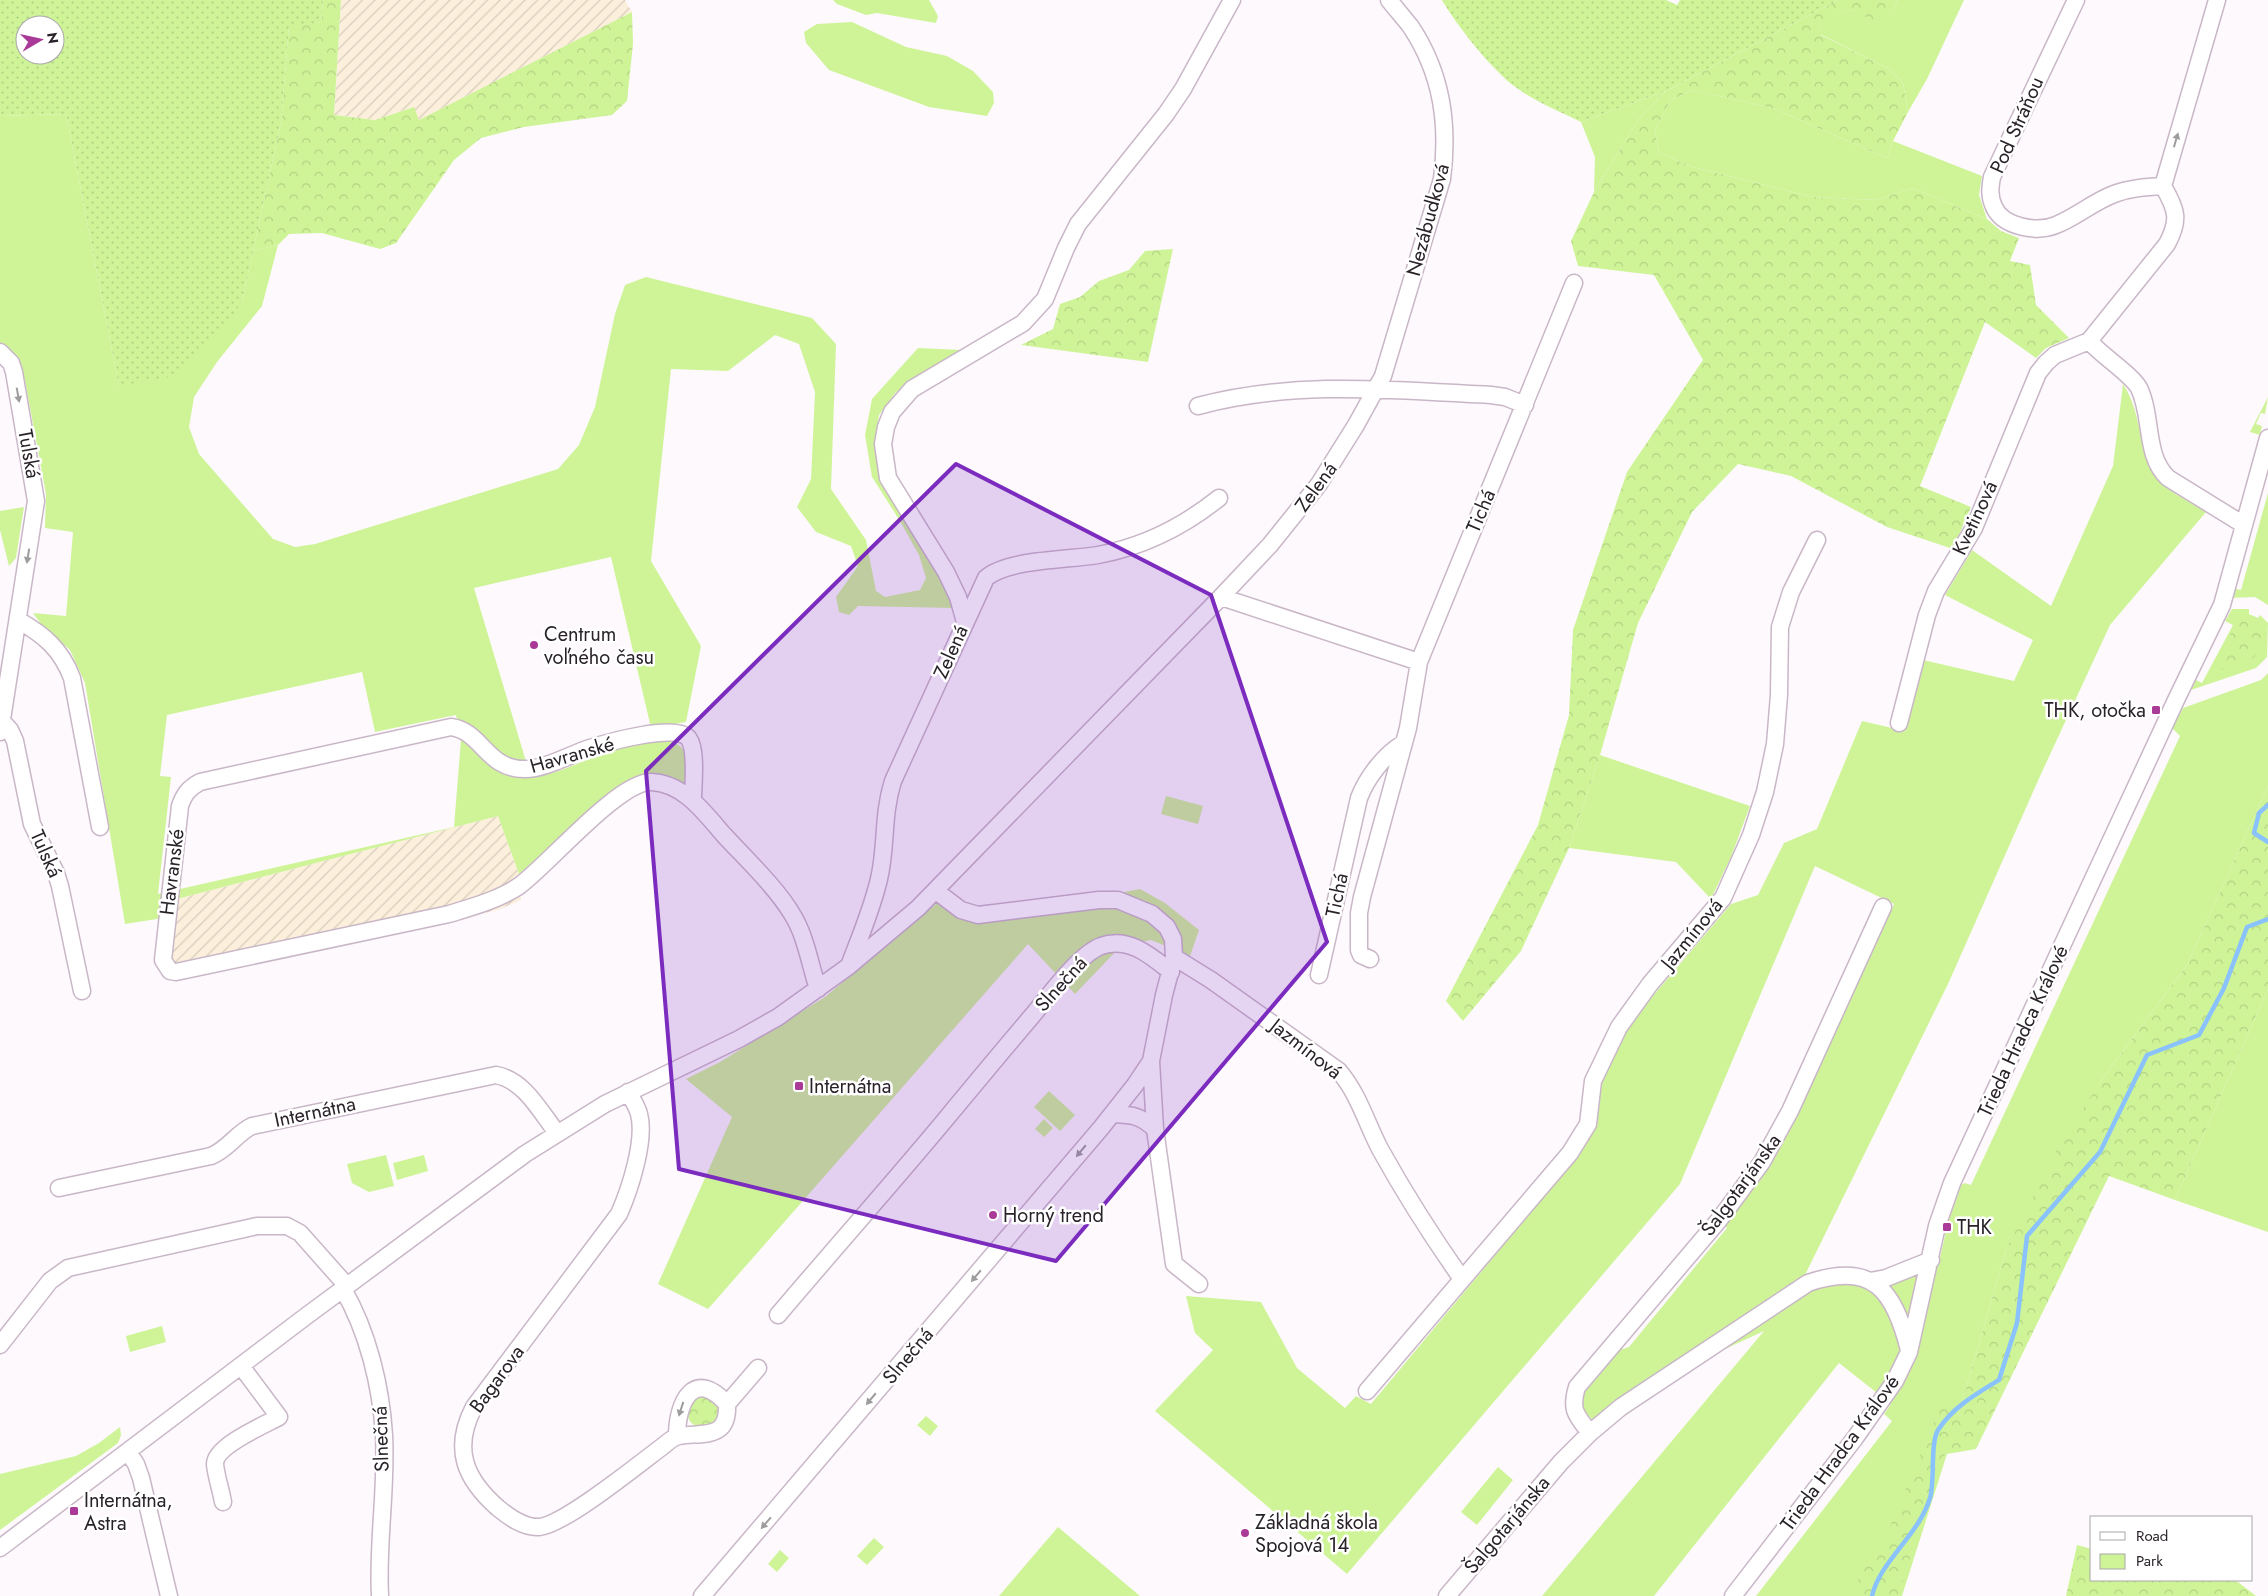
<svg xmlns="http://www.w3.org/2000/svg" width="2268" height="1596" font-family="Jost,sans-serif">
<defs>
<pattern id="industrial-furrows" width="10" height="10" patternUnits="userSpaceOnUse" patternTransform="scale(1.25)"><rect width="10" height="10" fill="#fcefdb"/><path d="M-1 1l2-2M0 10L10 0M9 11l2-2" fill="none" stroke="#d8cdbc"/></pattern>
<pattern id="forest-crowns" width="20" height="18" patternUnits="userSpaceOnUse" patternTransform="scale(1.25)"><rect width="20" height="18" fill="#cff498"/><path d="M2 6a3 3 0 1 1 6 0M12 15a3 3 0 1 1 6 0" fill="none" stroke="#b2d183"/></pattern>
<pattern id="garden-dots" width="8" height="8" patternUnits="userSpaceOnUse" patternTransform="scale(1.25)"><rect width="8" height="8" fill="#cff498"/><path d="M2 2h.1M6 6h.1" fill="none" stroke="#b2d183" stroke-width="1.8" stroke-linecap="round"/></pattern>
</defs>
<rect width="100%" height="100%" fill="#fdf9fd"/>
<path fill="url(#industrial-furrows)" d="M 341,0 L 625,0 L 632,12 L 419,120 L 413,107 L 375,120 L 334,115 Z
M 498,816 L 519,874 L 521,900 L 498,910 L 201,976 L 174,980 L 159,970 L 155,955 L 159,919 L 176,916 L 173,900 Z"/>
<path fill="#cff498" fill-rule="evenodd" d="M 833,0 L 929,0 L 938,16 L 936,23 L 877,13 L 866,15 L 837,4 Z
M 1897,0 L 1964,0 L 1927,79 L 1908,112 L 1903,83 L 1889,69 L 1820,34 L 1819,21 L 1852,10 L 1893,12 Z
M 852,22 L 906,47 L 947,56 L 973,71 L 993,92 L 994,103 L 987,116 L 929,107 L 829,70 L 806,43 L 804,32 L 817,24 Z
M 1693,90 L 1772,108 L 1887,158 L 1893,141 L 1982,176 L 1979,195 L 1987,219 L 1912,188 L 1876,200 L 1813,197 L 1693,167 L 1659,153 L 1655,131 L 1671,100 Z
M 1666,91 L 1638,120 L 1594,192 L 1595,157 L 1581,122 Z
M 66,114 L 119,386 L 242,302 L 253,251 L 278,245 L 262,306 L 217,362 L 194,397 L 189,427 L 199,454 L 273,539 L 295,547 L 315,544 L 558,469 L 579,445 L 595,407 L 615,314 L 625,285 L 646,277 L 812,318 L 836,344 L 831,489 L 866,540 L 876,591 L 885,597 L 920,590 L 926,578 L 919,555 L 900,521 L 872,477 L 865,435 L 872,399 L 918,348 L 963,350 L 896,392 L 879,415 L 875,448 L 883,483 L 949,594 L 954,608 L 858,606 L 849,615 L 839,612 L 836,597 L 858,566 L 851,546 L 816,532 L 797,507 L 811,479 L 815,392 L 799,344 L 775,335 L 728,371 L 671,369 L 651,561 L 701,646 L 686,722 L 651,728 L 611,557 L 474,588 L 531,778 C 542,775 554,773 564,769 C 588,760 645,735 669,741 C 678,743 682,748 687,754 L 687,784 C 664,777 645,775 623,783 L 519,874 L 498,816 L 173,900 L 176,916 L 125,924 L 85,683 L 70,650 L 41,624 L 33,613 L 66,616 L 73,532 L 45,528 L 46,494 L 25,381 L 18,361 L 0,344 L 0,116 ZM 362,672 L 375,732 L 456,715 L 461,740 L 454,827 L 158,894 L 171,777 L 160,776 L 167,715 Z
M 2123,384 C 2143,414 2138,453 2157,479 C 2163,488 2195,505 2206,512 L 2110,625 L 2041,774 L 1948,984 L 1805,1275 L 1841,1267 L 1874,1273 L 1895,1268 L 1913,1259 L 1938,1266 L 1948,1223 L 1961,1185 L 1965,1183 L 1971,1185 L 2180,736 L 2172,728 L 2183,708 L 2261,680 L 2268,673 L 2268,786 L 2187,965 L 2101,1081 L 2006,1250 L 1947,1454 L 1902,1596 L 1756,1596 L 1892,1421 L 1884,1414 L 1891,1404 L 1839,1363 L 1654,1596 L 1542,1596 L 1764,1331 L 1712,1355 L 1603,1431 L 1582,1409 L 1584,1390 L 1619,1348 L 1623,1349 L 1629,1347 L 1727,1228 L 1725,1225 L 1775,1157 L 1790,1130 L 1894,904 L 1815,866 L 1680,1184 L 1347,1574 L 1155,1411 L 1213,1350 L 1195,1333 L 1186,1296 L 1261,1302 L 1297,1368 L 1345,1408 L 1356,1396 L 1371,1404 L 1581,1152 L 1594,1126 L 1601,1079 L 1629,1024 L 1731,904 L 1758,895 L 1784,843 L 1817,829 L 1862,721 L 1905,731 L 1923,660 L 2014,681 L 2033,640 L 1945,595 L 1972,550 L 2051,606 L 2113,466 Z
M 2268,397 L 2265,414 L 2261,413 L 2256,424 L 2262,426 L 2260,435 L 2250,432 Z
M 2268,493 L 2268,605 L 2255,597 L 2229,598 L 2232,588 L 2241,590 Z
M 24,507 L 16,558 L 9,566 L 0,530 L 0,511 Z
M 2232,609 L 2249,609 L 2249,614 L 2258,618 L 2260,615 L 2268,623 L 2267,657 L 2256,668 L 2188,691 L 2194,679 L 2202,683 L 2233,625 L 2225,621 Z
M 1600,755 L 1750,806 L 1731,857 L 1711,899 L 1676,862 L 1569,848 Z
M 1166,796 L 1203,806 L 1198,824 L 1161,814 Z
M 1140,889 L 1165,903 L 1199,930 L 1190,956 L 1151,940 L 1120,947 L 1075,994 L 1028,944 L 708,1309 L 658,1284 L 732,1117 L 686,1079 L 720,1062 L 825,997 L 949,893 L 992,917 Z
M 2268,989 L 2268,1232 L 2175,1200 Z
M 1049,1091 L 1075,1115 L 1060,1131 L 1034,1107 Z
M 1044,1119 L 1053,1128 L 1044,1137 L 1035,1129 Z
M 386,1155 L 394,1186 L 369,1192 L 352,1183 L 347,1164 Z
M 424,1155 L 428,1171 L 397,1180 L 393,1163 Z
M 162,1326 L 166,1342 L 130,1352 L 126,1336 Z
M 926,1416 L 938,1426 L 930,1436 L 917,1425 Z
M 120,1427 L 121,1435 L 118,1443 L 0,1530 L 0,1474 L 76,1456 L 99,1443 Z
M 1498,1467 L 1513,1480 L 1477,1525 L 1461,1512 Z
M 1058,1527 L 1140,1596 L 999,1596 Z
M 874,1538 L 884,1547 L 867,1565 L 857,1556 Z
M 780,1550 L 789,1558 L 777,1572 L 768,1564 Z"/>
<path fill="url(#forest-crowns)" d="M 323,0 L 341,0 L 334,115 L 375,120 L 414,107 L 419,120 L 632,12 L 633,44 L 627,101 L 612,115 L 524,127 L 481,138 L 454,160 L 396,243 L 380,249 L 322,233 L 289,234 L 278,245 L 253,251 L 281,122 L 289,26 L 321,22 Z
M 1838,0 L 1897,0 L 1893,12 L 1876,22 L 1852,10 L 1819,22 L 1821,35 L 1889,69 L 1903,83 L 1908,112 L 1893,141 L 1887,158 L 1772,108 L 1693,90 L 1671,100 L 1655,131 L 1659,153 L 1693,167 L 1813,197 L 1876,200 L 1912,188 L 1987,219 L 2001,231 L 2019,238 L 2010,261 L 2030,265 L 2036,305 L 2069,338 L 2046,348 L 2036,358 L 1985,322 L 1920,486 L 1971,507 L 1953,549 L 1887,527 L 1791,476 L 1738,464 L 1692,512 L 1638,623 L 1600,755 L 1569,848 L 1521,951 L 1463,1021 L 1446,1001 L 1538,825 L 1569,715 L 1573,630 L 1627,472 L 1703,360 L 1654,275 L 1578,266 L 1571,241 L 1594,192 L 1638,120 L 1666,91 Z
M 1173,249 L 1148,362 L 1021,345 L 1053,329 L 1060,304 L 1080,297 L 1099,281 L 1129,270 L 1145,251 Z
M 2243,618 L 2254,619 L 2261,630 L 2263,649 C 2249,663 2242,667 2222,670 C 2218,651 2230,631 2243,618 Z
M 2268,786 L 2268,989 L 2175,1200 L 2109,1176 L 1976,1449 L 1947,1454 L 1947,1450 L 1941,1462 L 1898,1596 L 1856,1596 L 1861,1565 L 1885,1538 L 1940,1408 L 1953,1407 L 1958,1416 L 2006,1250 L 2062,1140 L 2101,1081 L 2187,965 Z
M 705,1394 L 719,1407 C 718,1422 713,1424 700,1428 C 686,1423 687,1415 688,1402 Z
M 2077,1545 L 2092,1549 L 2092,1580 L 2229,1580 L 2238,1582 L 2256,1596 L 2066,1596 Z"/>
<path fill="url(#garden-dots)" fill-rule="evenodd" d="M 0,0 L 323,0 L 321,22 L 289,27 L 281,122 L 242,302 L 221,332 L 176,376 L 119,386 L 66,114 L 0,116 ZM 25,25 L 55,25 L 55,55 L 25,55 Z
M 1442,0 L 1666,0 L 1677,5 L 1680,0 L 1838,0 L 1666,91 L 1581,122 C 1557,110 1531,100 1510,83 C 1486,62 1458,27 1442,0 Z"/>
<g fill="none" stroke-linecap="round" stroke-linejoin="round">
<path stroke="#8ac2fe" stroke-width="4.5" d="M 2268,805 L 2259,813 L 2254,833 L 2268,842
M 1872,1596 C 1880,1561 1919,1535 1930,1498 C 1935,1482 1930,1443 1938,1430 C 1953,1407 1976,1394 1999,1380 L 2017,1323 L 2027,1236 L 2100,1152 L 2147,1055 L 2199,1035 L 2224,988 L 2247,927 L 2268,919"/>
<defs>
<path id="street" d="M 2076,0 L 1992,177 C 1990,188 1989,196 1994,207 C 2003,227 2037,233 2056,225 C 2076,217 2093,202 2114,194 C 2130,188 2146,187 2163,186
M 2163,186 L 2217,0
M 2089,341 C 2102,356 2131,374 2139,388 C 2153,417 2144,455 2168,478 L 2244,525
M 0,352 L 11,363 L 14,372 L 36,501 L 0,732
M 1198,406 C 1294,380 1393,390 1491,395 L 1505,397 L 1525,405
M 1221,597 L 1419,662
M 18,620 C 44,635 61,649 72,678 L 100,827
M 965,622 L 958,597 L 946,572 L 888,478 L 883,444 L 886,427 L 892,412 L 912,389 L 1023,323 L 1045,299 L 1066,248 L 1078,224 L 1166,114 L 1183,89 L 1232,0
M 2,721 L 10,730 L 15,741 L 32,824 L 56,873 L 60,886 L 82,991
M 1899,723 L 1927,615 L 1936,591 L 1974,528 L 2038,373 L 2046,363 L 2055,355 L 2089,341 L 2167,244 C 2180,220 2177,210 2163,186
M 693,800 C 693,785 697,751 689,739 C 678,722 606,743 590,748 C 571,754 543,770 524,769 C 486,769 482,731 451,727 L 200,782 C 189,788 184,794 180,806 L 163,960 L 170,971 L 176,972 L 449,914 C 472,907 498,900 519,886 C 548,865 619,781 651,782 C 683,783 704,812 723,834 C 745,858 776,887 792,914 C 806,936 810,965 818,989
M 936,891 L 961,910 L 978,915 L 1099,900 L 1118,900 L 1152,914 L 1167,927 L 1173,939 L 1174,957 L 1164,995 L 1151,1061 L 1155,1129
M 1174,957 L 1211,980 L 1339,1071 C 1359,1095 1366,1122 1380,1149 C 1405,1194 1433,1238 1462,1279
M 1370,959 L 1361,955 L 1359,950 L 1359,913 L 1362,897 L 1408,728 L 1419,662 L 1574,283
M 849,966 C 860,937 872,909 879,879 C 887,845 882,816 893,781 L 986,578 C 1008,559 1068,560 1098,555 C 1142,547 1184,526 1219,498
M 1319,975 L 1359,798 C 1367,777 1385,754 1404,743
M 628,1092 C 632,1099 637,1106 639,1114 C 646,1140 630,1189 619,1214 L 474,1407 C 452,1449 465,1479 498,1508 C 509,1517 524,1528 539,1527 C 564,1525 639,1464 663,1446 C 667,1443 673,1437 679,1436 C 701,1432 729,1441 727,1404 C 694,1367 677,1402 677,1436
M 1112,1114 C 1132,1115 1140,1115 1155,1129 L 1174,1264 L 1199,1284
M 59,1188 L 211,1156 C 227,1150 237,1133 252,1126 L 496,1075 C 524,1080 540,1111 557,1133
M 1870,1281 L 1886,1278 L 1931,1260
M 343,1289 C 368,1332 381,1386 384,1435 C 387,1489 377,1543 380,1596
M 778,1315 C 833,1250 890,1186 945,1120 C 974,1085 1003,1050 1032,1016 C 1048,997 1078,955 1101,946 C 1129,936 1151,956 1171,972
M 0,1345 L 50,1281 L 68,1268 L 257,1226 L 287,1226 L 300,1233 L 347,1286
M 1367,1391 L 1570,1153 L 1588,1124 L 1593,1081 L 1619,1027 L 1650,984 L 1723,898 L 1751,835 L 1765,792 L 1775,744 L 1779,695 L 1780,627 L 1791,592 L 1817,540
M 727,1404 L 758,1368
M 1590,1433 C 1576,1415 1570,1410 1577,1387 L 1719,1220 L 1762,1162 L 1790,1111 L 1883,907
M 128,1452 L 136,1464 L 141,1478 L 169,1596
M 223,1502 C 221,1490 216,1476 215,1464 C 215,1446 264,1425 279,1417 L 241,1366
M 0,1548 L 305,1317 L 525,1154 L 605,1104 L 739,1039 L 778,1017 L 849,966 L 918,908 L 1221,597 L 1270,545 L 1319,484 L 1356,425 L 1383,376 L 1442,179 C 1449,124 1442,74 1411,27 C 1404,18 1396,9 1389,0
M 702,1596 L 1101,1128 L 1135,1085 L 1151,1061
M 1447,1596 L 1561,1462 L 1590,1433 L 1621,1407 L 1808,1283 C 1873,1261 1894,1290 1909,1350
M 1733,1596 L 1855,1438 L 1895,1381 L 1909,1352 L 1937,1226 L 1952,1183 L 2176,700 L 2222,605 L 2268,438"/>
</defs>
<use href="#street" stroke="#c9b7c7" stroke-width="19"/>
<use href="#street" stroke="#fff" stroke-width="16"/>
</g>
<defs><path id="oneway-solid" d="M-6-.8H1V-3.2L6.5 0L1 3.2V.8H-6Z" transform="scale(1.25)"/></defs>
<g fill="#9f9c9e">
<use href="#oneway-solid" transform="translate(2176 140) rotate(-74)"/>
<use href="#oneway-solid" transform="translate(18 395) rotate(80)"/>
<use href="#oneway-solid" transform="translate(28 556) rotate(99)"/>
<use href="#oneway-solid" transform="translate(1081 1151) rotate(130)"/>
<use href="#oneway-solid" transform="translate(976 1276) rotate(130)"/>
<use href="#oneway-solid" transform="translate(871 1399) rotate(130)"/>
<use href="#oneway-solid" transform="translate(681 1409) rotate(108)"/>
<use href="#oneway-solid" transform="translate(766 1523) rotate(131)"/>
</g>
<path fill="#7b2cbf" fill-opacity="0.2" stroke="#7b2cbf" stroke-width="4" stroke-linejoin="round" d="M 956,464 L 1211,595 L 1327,942 L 1056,1261 L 679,1169 L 646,771 Z"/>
<g fill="#aa3a97" stroke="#fff" stroke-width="2">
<circle cx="534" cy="645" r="5"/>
<rect x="2151" y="705" width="10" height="10" rx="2.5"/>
<rect x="794" y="1081" width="10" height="10" rx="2.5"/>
<circle cx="993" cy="1215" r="5"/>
<rect x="1942" y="1222" width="10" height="10" rx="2.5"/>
<rect x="69" y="1506" width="10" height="10" rx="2.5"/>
<circle cx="1245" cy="1533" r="5"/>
</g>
<g text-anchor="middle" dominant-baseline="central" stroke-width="5" stroke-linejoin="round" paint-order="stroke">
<g font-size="20" fill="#292228" stroke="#fff">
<text transform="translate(2017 125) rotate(-66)">Pod Stráňou</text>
<text transform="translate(1428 220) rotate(-75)">Nezábudková</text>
<text transform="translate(29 454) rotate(80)">Tulská</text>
<text transform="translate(1316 487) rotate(-54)">Zelená</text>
<text transform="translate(1481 511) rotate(-67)">Tichá</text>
<text transform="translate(1975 518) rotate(-65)">Kvetinová</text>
<text transform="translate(951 652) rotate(-66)">Zelená</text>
<text transform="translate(572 755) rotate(-16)">Havranské</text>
<text transform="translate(46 854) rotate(66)">Tulská</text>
<text transform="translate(172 872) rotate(-83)">Havranské</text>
<text transform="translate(1337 895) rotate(-78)">Tichá</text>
<text transform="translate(1692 934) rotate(-51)">Jazmínová</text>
<text transform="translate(1061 984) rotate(-48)">Slnečná</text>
<text transform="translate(2023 1031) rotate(-65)">Trieda Hradca Králové</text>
<text transform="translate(1306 1049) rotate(38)">Jazmínová</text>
<text transform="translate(315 1112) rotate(-12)">Internátna</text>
<text transform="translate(1741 1185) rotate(-54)">Šalgotarjánska</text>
<text transform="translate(908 1356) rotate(-50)">Slnečná</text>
<text transform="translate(497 1379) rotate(-54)">Bagarova</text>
<text transform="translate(381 1439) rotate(-92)">Slnečná</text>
<text transform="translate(1840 1453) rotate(-54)">Trieda Hradca Králové</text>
<text transform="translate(1507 1525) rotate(-50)">Šalgotarjánska</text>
</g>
<g font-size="20" fill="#292228" stroke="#fff" text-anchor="start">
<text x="544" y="634">Centrum<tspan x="544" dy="23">voľného času</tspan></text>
<text x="2146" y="710" text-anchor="end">THK, otočka</text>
<text x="809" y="1086">Internátna</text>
<text x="1003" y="1215">Horný trend</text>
<text x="1957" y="1227">THK</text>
<text x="84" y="1500">Internátna,<tspan x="84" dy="23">Astra</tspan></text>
<text x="1255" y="1522">Základná škola<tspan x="1255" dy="23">Spojová 14</tspan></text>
</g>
</g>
<rect x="2090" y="1516" width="162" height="65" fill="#ffffff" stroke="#a9a7a9"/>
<rect x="2100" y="1532" width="25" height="8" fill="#ffffff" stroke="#a9a7a9"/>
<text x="2136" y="1541" font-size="15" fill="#292228">Road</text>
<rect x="2100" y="1554" width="25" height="15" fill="#cff498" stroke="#a9a7a9"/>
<text x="2136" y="1566" font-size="15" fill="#292228">Park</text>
<g transform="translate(40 40) rotate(81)"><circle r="24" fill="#ffffff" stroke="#a9a7a9"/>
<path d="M0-4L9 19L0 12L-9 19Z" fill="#aa3a97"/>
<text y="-8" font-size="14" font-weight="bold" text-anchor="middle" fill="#292228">N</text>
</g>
</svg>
